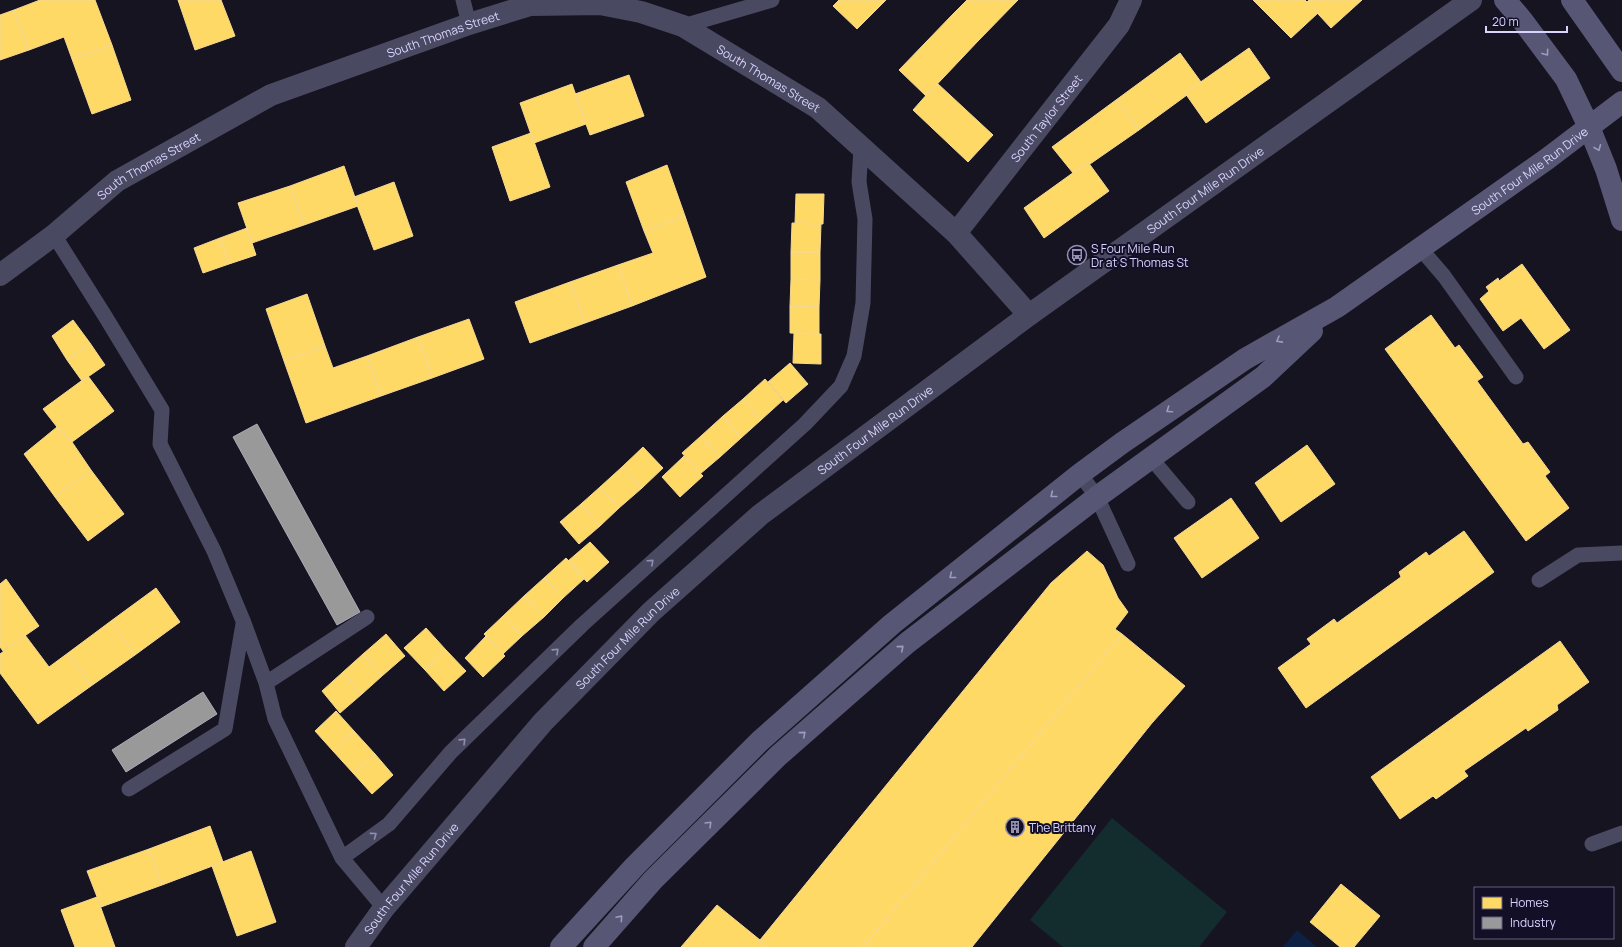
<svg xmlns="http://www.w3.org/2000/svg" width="1622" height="947" font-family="Manrope,sans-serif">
<rect width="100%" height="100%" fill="#161421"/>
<path fill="#132c2d" d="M 1112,818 L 1227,912 L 1199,947 L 1063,947 L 1030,920 Z"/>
<path fill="#0d2144" d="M 1297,930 L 1317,947 L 1283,947 Z"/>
<path fill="#ffd966" stroke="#f4d894" d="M 40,0 L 95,0 L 112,45 L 72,59 L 64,37 L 29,50 L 14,10 Z
M 178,0 L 221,0 L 235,36 L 195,50 Z
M 839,0 L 886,0 L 857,29 L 833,6 Z
M 967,0 L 1018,0 L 979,40 L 953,14 Z
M 1253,0 L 1305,0 L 1318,13 L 1291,38 Z
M 1309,0 L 1362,0 L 1331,28 L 1307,2 Z
M 14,10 L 29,50 L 0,60 L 0,15 Z
M 953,14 L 979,40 L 926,96 L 899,70 Z
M 112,45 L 131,100 L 92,114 L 72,59 Z
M 1249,48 L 1270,78 L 1206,123 L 1185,93 Z
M 1180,53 L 1201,82 L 1185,93 L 1187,95 L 1139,130 L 1116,100 Z
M 629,75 L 644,116 L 590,135 L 575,94 Z
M 937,83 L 993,135 L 968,162 L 913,110 Z
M 572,84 L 586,124 L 534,143 L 520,103 Z
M 1116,100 L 1139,130 L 1090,164 L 1088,162 L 1073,173 L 1052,147 Z
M 531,133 L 550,187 L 510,201 L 492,147 Z
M 1088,162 L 1109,191 L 1044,238 L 1024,208 Z
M 667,165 L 685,216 L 644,231 L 626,182 Z
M 344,166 L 358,206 L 304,225 L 290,186 Z
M 394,182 L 413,236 L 374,250 L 354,197 Z
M 290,186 L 304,225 L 252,243 L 238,203 Z
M 796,194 L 824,194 L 823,224 L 795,223 Z
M 685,216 L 706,277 L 632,306 L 618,265 L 653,253 L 644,231 Z
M 792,223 L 821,224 L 820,252 L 791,252 Z
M 247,228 L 256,255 L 229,264 L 220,238 Z
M 220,238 L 229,264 L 203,273 L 194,248 Z
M 791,252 L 820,252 L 820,280 L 791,279 Z
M 1522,264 L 1570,330 L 1544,349 L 1521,318 L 1503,331 L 1480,299 L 1489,291 L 1486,287 L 1498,278 L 1499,281 Z
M 618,265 L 632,306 L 585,323 L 570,282 Z
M 791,279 L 820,280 L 819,307 L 790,306 Z
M 570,282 L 585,323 L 530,343 L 515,302 Z
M 307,294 L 325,346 L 284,361 L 266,309 Z
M 790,306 L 819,307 L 819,334 L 790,333 Z
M 1431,315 L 1455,348 L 1459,345 L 1483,377 L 1477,381 L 1523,444 L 1528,442 L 1550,472 L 1545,476 L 1569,508 L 1526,541 L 1385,349 Z
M 469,319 L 484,359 L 432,378 L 418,337 Z
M 73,320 L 90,343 L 67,360 L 52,336 Z
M 794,333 L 821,334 L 821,364 L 793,363 Z
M 418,337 L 432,378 L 381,396 L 367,356 Z
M 90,343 L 105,365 L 82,381 L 67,360 Z
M 325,346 L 333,368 L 367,356 L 381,396 L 306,423 L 284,361 Z
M 790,363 L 808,384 L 786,403 L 768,382 Z
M 88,376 L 114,411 L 72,442 L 57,427 L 43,409 Z
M 765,379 L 783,400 L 761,420 L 743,399 Z
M 743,399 L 761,420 L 741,438 L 723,416 Z
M 723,416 L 741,438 L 720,457 L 701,436 Z
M 57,427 L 72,442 L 91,470 L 55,497 L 24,454 Z
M 701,436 L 720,457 L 700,474 L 682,453 Z
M 1307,445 L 1335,484 L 1281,522 L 1255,483 Z
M 643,447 L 663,468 L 642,488 L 622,467 Z
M 684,456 L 703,476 L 680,497 L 662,477 Z
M 622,467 L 642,488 L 619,508 L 600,487 Z
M 91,470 L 124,514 L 88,541 L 55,497 Z
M 600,487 L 619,508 L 600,526 L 581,504 Z
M 1231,498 L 1259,538 L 1202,578 L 1174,538 Z
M 581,504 L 600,526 L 579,544 L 560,522 Z
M 1464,531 L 1494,572 L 1306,708 L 1278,668 L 1311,644 L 1307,639 L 1334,619 L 1337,623 L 1401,577 L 1399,572 L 1426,552 L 1429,556 Z
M 590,542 L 609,562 L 587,582 L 568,561 Z
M 1087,551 L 1103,565 L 1118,598 L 1128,612 L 1115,629 L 1122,634 L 863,947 L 768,947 L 760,940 L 1051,583 Z
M 566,558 L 585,578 L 563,598 L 544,578 Z
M 544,578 L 563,598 L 544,617 L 524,596 Z
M 6,579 L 39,626 L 3,651 L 0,647 L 0,584 Z
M 156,588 L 180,622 L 135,655 L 111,621 Z
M 524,596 L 544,617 L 522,636 L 503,616 Z
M 503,616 L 522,636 L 503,654 L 484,634 Z
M 111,621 L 135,655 L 91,686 L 68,653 Z
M 426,628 L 446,650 L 425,670 L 404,648 Z
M 386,634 L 405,656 L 382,676 L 363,654 Z
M 1122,634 L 1185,686 L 1152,723 L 972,947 L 863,947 Z
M 25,635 L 49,667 L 68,653 L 91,686 L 38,724 L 0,673 L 0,654 Z
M 486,636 L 505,656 L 483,677 L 465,658 Z
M 1560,641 L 1589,682 L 1557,705 L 1558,710 L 1528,731 L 1526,728 L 1464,771 L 1468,776 L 1436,799 L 1433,796 L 1400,819 L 1371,777 Z
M 446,650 L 466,671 L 444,691 L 425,670 Z
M 363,654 L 382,676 L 362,694 L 343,672 Z
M 343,672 L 362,694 L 340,713 L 322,691 Z
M 336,711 L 354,731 L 333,751 L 315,731 Z
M 354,731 L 375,754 L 353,773 L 333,751 Z
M 375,754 L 393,775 L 372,794 L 353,773 Z
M 210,826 L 223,862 L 162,885 L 149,849 Z
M 149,849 L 162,885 L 101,907 L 87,871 Z
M 251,851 L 276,922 L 237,936 L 212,866 Z
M 1341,884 L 1380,916 L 1354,947 L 1340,947 L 1310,922 Z
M 97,897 L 115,947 L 75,947 L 61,910 Z
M 717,905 L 760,940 L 768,947 L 681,947 Z"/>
<path fill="#999" stroke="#acabb8" d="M 257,424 L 360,612 L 337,625 L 233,437 Z
M 203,692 L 217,714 L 126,772 L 112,750 Z"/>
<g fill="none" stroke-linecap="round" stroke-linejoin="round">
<path stroke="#4a4962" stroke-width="15" d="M 463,0 L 469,24
M 683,26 L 772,0
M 54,235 L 105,316 L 162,410 L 160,444 L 214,551 L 244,623 L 266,683 L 275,719 L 342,858 L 384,908
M 1420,248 L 1444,276 L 1516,377
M 1151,458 L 1188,502
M 1080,474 L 1097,497 L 1128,564
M 1539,580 L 1578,555 L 1622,553
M 266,683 L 367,617
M 129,789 L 225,729 L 243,624
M 1592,844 L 1622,833
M 342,858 L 389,824 L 451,752 L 582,625 L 805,424 L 841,386 L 854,356 L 863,303 L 865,219 L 859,182 L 861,147"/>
<g stroke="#4a4962" stroke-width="22">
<path id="s1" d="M 956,233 L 1119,25 L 1131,0"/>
<path id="s2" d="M 0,275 L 54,235 L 117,181 L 271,95 L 469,24 L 530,5 L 600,4 L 641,12 L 683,26 L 818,108 L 956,233 L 1029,315"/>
</g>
<path stroke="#4a4962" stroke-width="22" id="s3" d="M 356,947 L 384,908 L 543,722 L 651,612 L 760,515 L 1029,315 L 1471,0"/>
<g stroke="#575674" stroke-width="22">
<path d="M 1505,0 L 1522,20 L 1566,79 L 1589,127 L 1606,169 L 1622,220"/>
<path d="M 1572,0 L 1622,71"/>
<path id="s4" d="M 561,947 L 635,866 L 760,741 L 892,624 L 1080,474 L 1122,443 L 1245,359 L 1337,307 L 1547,159 L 1622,102"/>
<path d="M 594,947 L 653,880 L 778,756 L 907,643 L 1097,497 L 1263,377 L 1312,331"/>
</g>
</g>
<defs><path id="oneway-chevron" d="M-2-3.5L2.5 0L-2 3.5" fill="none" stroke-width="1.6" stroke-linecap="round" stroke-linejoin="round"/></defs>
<g stroke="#9e9bc0">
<use href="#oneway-chevron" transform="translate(1546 53) rotate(54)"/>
<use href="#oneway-chevron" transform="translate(1598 148) rotate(68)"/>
<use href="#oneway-chevron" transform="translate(1279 340) rotate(151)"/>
<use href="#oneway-chevron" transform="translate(1169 410) rotate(146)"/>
<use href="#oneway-chevron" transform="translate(1053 495) rotate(141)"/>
<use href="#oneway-chevron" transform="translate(952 576) rotate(141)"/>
<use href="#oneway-chevron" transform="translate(901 648) rotate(-41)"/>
<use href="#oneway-chevron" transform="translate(803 734) rotate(-41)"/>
<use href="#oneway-chevron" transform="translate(709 824) rotate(-45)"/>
<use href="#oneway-chevron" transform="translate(620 918) rotate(-49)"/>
</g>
<g stroke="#928eb0">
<use href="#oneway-chevron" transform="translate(651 562) rotate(-42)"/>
<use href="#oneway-chevron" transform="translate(556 651) rotate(-44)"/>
<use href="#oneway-chevron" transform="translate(463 741) rotate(-44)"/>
<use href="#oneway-chevron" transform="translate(374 835) rotate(-36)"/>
</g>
<defs>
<symbol id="bus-ring" viewBox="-11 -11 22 22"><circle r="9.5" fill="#130f26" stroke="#9591b1" stroke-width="1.5"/><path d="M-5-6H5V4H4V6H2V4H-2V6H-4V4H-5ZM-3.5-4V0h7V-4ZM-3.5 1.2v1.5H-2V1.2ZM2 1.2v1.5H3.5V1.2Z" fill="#9591b1"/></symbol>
<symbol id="building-ring" viewBox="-11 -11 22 22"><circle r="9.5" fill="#130f26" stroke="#9591b1" stroke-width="1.5"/><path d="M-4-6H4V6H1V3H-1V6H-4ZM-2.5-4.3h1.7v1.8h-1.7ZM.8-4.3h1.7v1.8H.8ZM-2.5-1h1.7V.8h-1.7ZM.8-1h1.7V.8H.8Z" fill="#9591b1"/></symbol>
</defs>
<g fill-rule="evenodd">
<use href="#bus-ring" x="1066" y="244" width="22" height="22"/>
<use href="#building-ring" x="1004" y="816" width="22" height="22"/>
</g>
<g text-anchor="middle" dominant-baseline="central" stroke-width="4" stroke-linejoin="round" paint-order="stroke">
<g font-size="12" fill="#d9d4ff" stroke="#130f26">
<text stroke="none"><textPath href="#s2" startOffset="509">South Thomas Street</textPath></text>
<text stroke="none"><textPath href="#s2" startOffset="857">South Thomas Street</textPath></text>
<text stroke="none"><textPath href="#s1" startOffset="146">South Taylor Street</textPath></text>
<text stroke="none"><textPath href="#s2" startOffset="185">South Thomas Street</textPath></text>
<text stroke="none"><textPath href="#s4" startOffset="1246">South Four Mile Run Drive</textPath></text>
<text stroke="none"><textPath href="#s3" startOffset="1144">South Four Mile Run Drive</textPath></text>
<text stroke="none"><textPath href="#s3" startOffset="736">South Four Mile Run Drive</textPath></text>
<text stroke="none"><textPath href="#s3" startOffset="412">South Four Mile Run Drive</textPath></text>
<text stroke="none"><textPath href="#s3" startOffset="88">South Four Mile Run Drive</textPath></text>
</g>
<g font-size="12" fill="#d9d4ff" stroke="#130f26" text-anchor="start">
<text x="1091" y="248">S Four Mile Run<tspan x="1091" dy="14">Dr at S Thomas St</tspan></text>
<text x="1029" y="827">The Brittany</text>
</g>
</g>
<rect x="1474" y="887" width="140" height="52" fill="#130f26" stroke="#625e7d"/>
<rect x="1482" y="897" width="20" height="12" fill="#ffd966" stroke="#625e7d"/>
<text x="1510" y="907" font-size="12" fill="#d9d4ff">Homes</text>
<rect x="1482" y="917" width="20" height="12" fill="#999999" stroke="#625e7d"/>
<text x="1510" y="927" font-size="12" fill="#d9d4ff">Industry</text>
<path d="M1486 26v6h81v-6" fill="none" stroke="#d9d4ff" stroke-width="2"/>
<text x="1492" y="26" font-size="12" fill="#d9d4ff" stroke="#130f26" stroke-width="3" paint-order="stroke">20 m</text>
</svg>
